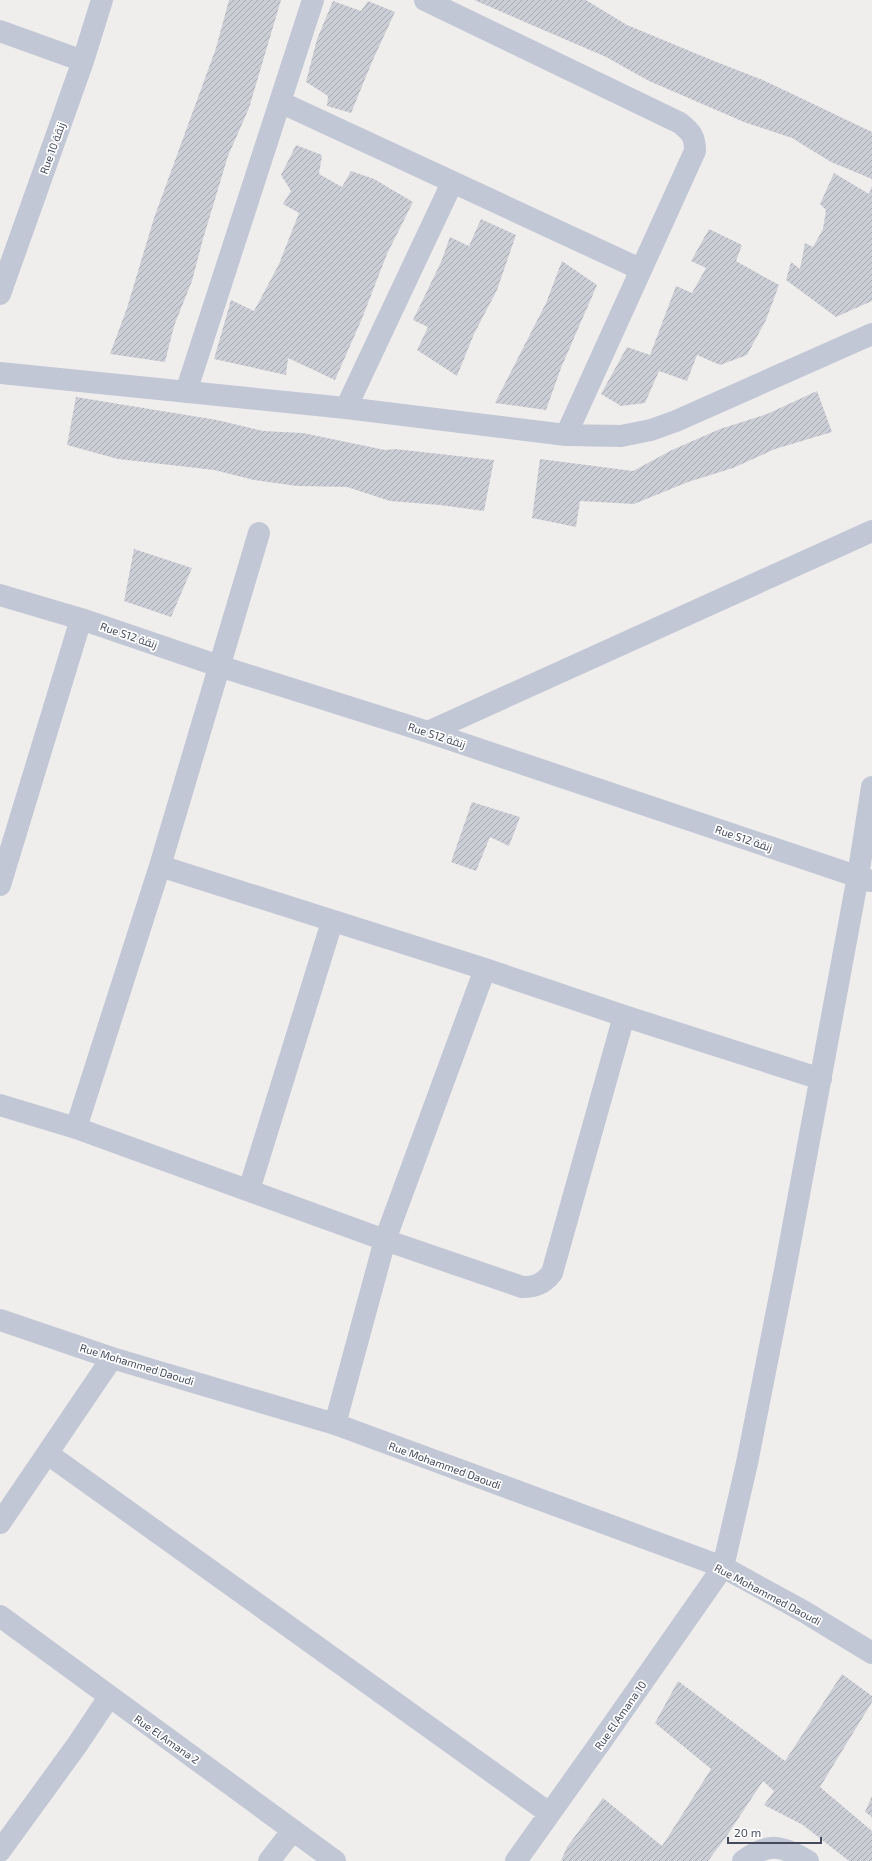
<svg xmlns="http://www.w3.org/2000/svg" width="872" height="1861" font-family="'Exo 2',Cairo,sans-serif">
<defs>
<pattern id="building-hatch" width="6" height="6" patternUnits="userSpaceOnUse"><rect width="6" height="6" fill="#ccced6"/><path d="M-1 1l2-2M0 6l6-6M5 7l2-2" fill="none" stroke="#a7a9b1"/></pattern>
</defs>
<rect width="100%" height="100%" fill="#f0eeed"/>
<path fill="url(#building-hatch)" d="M 229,0 L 281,0 L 249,108 L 228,156 L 203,239 L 192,281 L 174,326 L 165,362 L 110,354 L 127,308 L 154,218 L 216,48 Z
M 474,0 L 586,0 L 627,25 L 714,61 L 765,81 L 872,132 L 872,179 L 831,162 L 792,138 L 744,122 L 649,81 L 606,57 Z
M 333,1 L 361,11 L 368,1 L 395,12 L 372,62 L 351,113 L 327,106 L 328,96 L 306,82 L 317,39 Z
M 296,145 L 322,155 L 319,174 L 342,187 L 351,171 L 374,179 L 413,202 L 387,254 L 361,321 L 335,380 L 288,358 L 286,375 L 214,359 L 231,300 L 254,311 L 279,264 L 299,213 L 283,204 L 291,191 L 281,175 Z
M 834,173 L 869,194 L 872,186 L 872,301 L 836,317 L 786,280 L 791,262 L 800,269 L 805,243 L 813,247 L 823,229 L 826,210 L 820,204 Z
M 481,219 L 516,235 L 497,290 L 474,334 L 457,376 L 417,350 L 428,327 L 413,320 L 441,262 L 450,237 L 469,246 Z
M 709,229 L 742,245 L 736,261 L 779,285 L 766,320 L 747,355 L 720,365 L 697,355 L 687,381 L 659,371 L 645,403 L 621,406 L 601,394 L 627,347 L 650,355 L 676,286 L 692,293 L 706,268 L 691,261 Z
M 562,261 L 597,285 L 561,368 L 546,410 L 495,403 L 546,303 Z
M 817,391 L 832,432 L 775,449 L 733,468 L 688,482 L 634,504 L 580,501 L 576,527 L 532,518 L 540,459 L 633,471 L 672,450 L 720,429 L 767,414 Z
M 76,397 L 217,420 L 263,431 L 303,433 L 385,450 L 395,449 L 494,460 L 484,511 L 440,505 L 390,501 L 347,487 L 297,486 L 254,480 L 214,470 L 118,459 L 67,445 Z
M 134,549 L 192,568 L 171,617 L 124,601 Z
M 472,802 L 520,817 L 509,846 L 490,837 L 476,871 L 451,862 Z
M 842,1674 L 872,1696 L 872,1702 L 820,1787 L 872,1831 L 872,1861 L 849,1861 L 803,1825 L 764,1805 L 774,1791 L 763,1781 L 726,1837 L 708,1861 L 561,1861 L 567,1847 L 603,1798 L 662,1846 L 687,1807 L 711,1769 L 655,1723 L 678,1681 L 785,1761 Z
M 872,1796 L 872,1817 L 865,1812 Z"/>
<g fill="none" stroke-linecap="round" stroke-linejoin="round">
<path stroke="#c2c7d6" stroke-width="22" d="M 425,0 L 680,123 C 691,132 695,136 695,151 L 566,435
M 0,31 L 83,61
M 280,102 L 640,269
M 0,294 L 83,61 L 102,0
M 0,373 L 346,408 L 566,435 L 621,436 L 651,430 L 676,421 L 872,334
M 186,392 L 313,0
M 346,408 L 452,183
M 0,595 L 81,619 L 219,666 L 428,732 L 871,881
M 428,732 L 872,531
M 160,866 L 485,969 L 624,1016 L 821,1079
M 0,885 L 81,619
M 0,1105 L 76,1128 L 385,1240 L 522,1287 C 536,1287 543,1284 552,1273 L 624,1016
M 76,1128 L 160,866 L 259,533
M 249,1190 L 332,922
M 0,1320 L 112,1358 L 335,1424 L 723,1567 L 803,1611 L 872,1653
M 335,1424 L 385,1240 L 485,969
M 48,1454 L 549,1813
M 0,1523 L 112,1358
M 0,1616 C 111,1698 223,1779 335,1861
M 0,1851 L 77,1745 L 109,1697
M 269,1861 L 293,1830
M 516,1861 L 600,1743 L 723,1567 L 747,1463 L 785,1270 L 858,876 L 872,787
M 743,1861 C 768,1842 782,1845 808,1861"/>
</g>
<g text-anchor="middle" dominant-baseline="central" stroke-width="3.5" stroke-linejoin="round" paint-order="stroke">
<g font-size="11" fill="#444a5c" stroke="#fff">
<text transform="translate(52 148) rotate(-70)">Rue 10 زنقة</text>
<text transform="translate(129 635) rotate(19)">Rue S12 زنقة</text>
<text transform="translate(437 735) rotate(18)">Rue S12 زنقة</text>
<text transform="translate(744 838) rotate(19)">Rue S12 زنقة</text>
<text transform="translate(137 1364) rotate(17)">Rue Mohammed Daoudi</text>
<text transform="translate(445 1465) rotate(20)">Rue Mohammed Daoudi</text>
<text transform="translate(768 1594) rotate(28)">Rue Mohammed Daoudi</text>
<text transform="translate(620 1715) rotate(-55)">Rue El Amana 10</text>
<text transform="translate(167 1739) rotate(35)">Rue El Amana 2</text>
</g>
</g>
<path d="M728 1837v6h93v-6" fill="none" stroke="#444a5c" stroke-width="2"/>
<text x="734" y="1837" font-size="12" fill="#444a5c" stroke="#ffffff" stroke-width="3" paint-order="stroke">20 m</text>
</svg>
